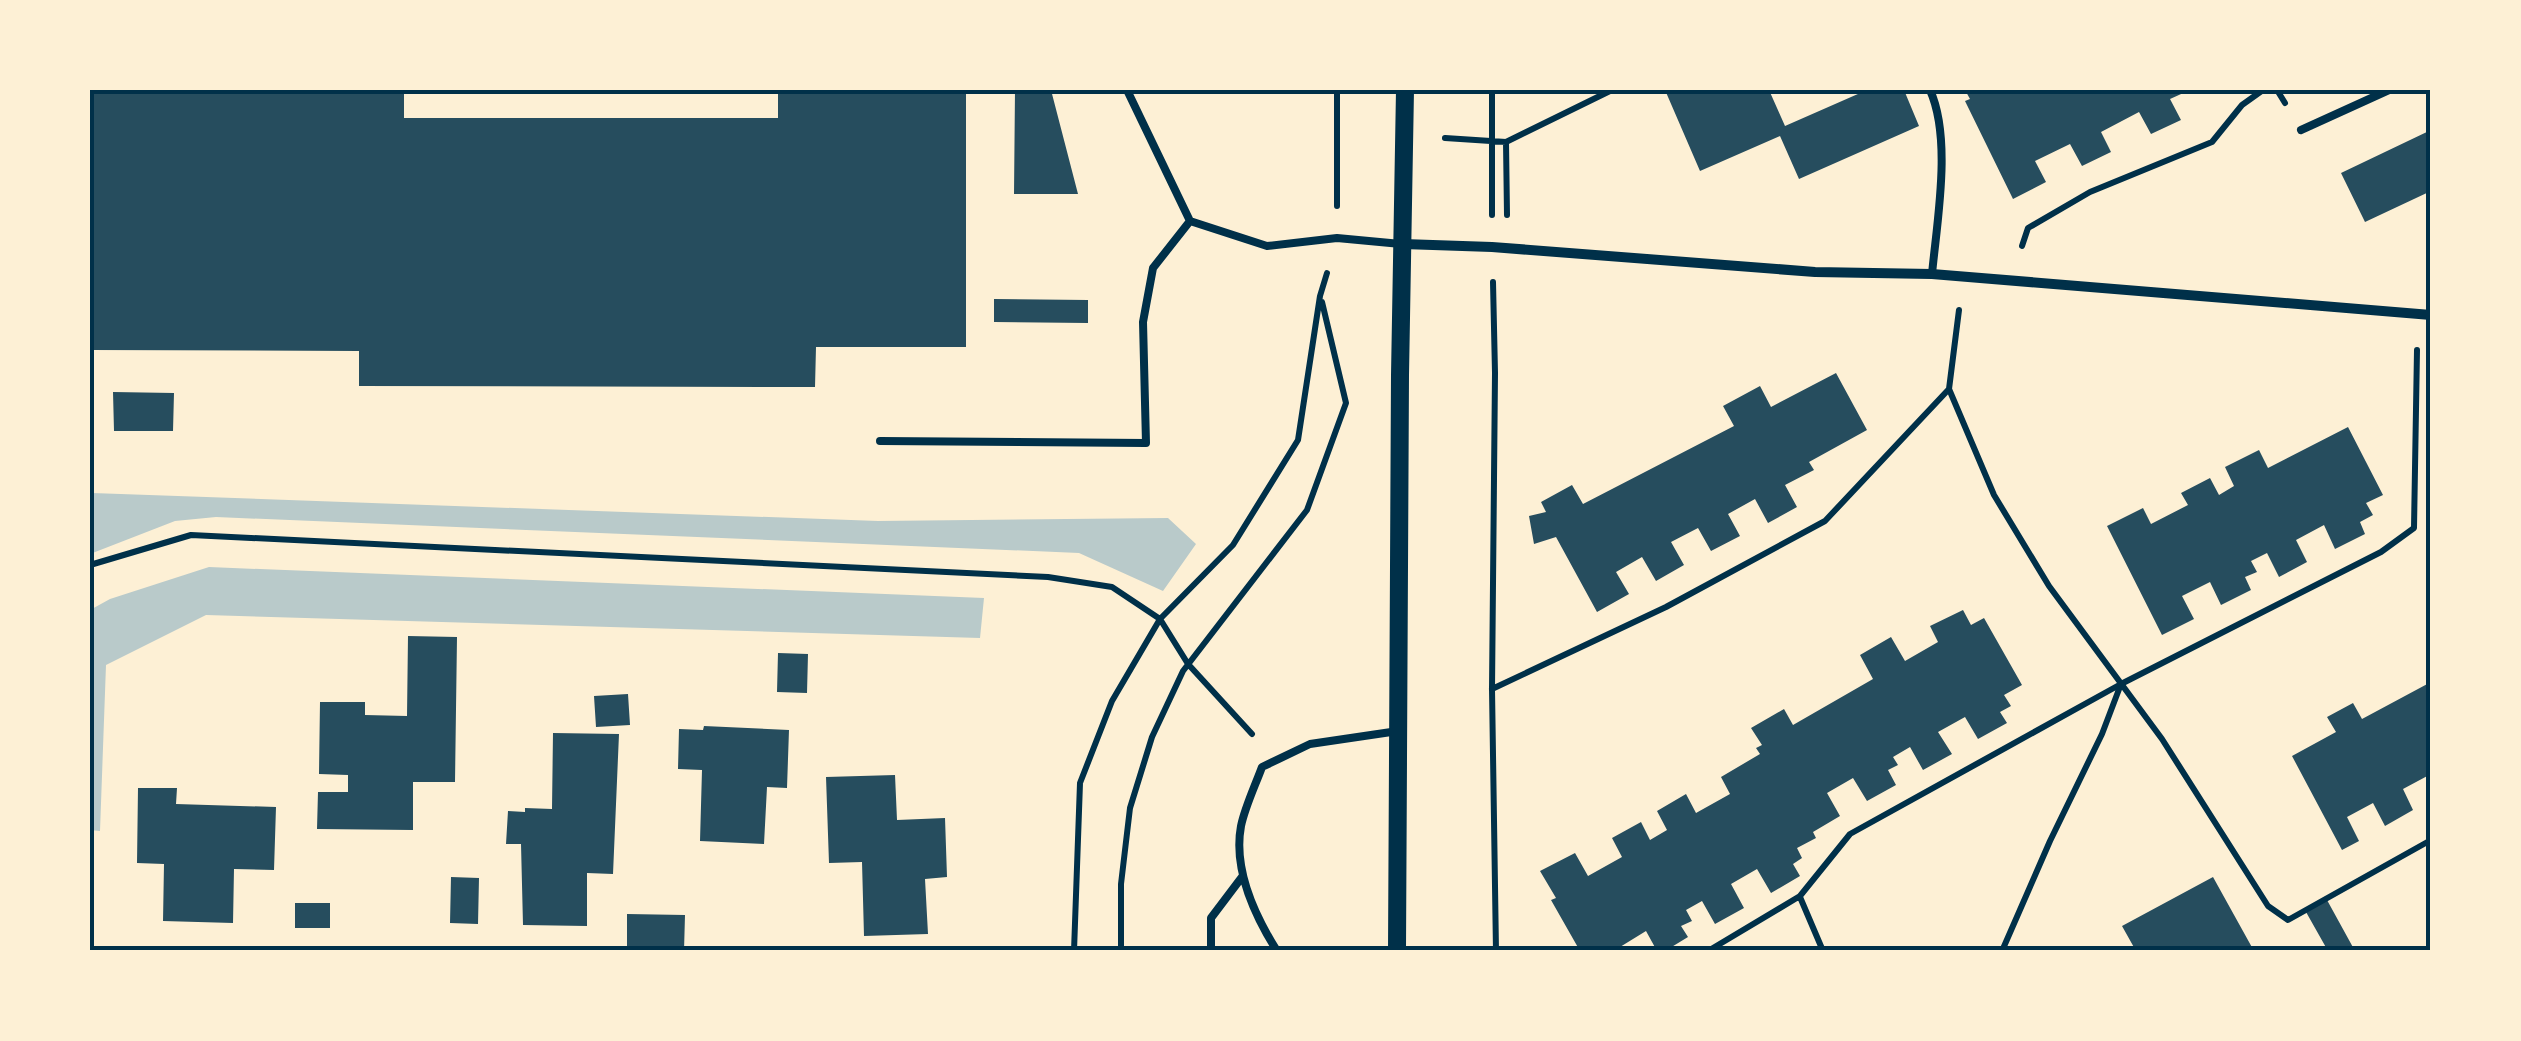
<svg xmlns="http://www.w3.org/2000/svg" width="2521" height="1041" font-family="'Sofia Sans Condensed',sans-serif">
<rect width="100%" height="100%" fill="#fdf0d5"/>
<path fill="#b9caca" d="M 92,493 L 878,521 L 1168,518 L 1196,544 L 1163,591 L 1079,553 L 216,517 L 175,521 L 90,554 Z
M 209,567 L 984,598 L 980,638 L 206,615 L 106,665 L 100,831 L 90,830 L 90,610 L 110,599 Z"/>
<path fill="#264d5e" d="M 90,90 L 404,90 L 404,118 L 778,118 L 778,90 L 966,90 L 966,347 L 816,347 L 815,387 L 359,386 L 359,351 L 90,350 Z
M 1015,90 L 1051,90 L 1078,194 L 1014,194 Z
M 1665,90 L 1769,90 L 1785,126 L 1867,90 L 1904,90 L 1919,126 L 1799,179 L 1780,136 L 1700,171 Z
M 1965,90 L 2190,90 L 2170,99 L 2181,120 L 2151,134 L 2139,112 L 2101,132 L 2111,152 L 2082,166 L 2070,144 L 2035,161 L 2046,182 L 2013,199 L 1965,101 L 1970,99 Z
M 2431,130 L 2431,191 L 2365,222 L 2341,173 Z
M 994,299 L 1088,300 L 1088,323 L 994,322 Z
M 1836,373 L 1867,430 L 1809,462 L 1814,470 L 1785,485 L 1797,507 L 1768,523 L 1755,499 L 1728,514 L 1740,536 L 1711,551 L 1698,528 L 1671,542 L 1684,565 L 1656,581 L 1642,557 L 1616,572 L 1629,594 L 1597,612 L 1556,537 L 1534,544 L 1529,516 L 1546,512 L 1541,502 L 1572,485 L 1583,504 L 1734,426 L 1723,406 L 1760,386 L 1771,407 Z
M 113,392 L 174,393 L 173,431 L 114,431 Z
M 2348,427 L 2383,495 L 2366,503 L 2373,515 L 2360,522 L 2365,534 L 2335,549 L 2324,525 L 2296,540 L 2307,562 L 2279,577 L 2267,553 L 2251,561 L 2257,572 L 2245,577 L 2251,590 L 2221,605 L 2210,582 L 2182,596 L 2194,619 L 2162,635 L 2107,526 L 2143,508 L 2151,524 L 2188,505 L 2181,493 L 2210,478 L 2219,495 L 2234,486 L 2225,467 L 2259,450 L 2268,468 Z
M 1963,610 L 1971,625 L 1984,618 L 2022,685 L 2004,695 L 2011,706 L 2000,712 L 2007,723 L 1978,739 L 1965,717 L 1938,732 L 1952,754 L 1923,770 L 1910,747 L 1893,757 L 1898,765 L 1888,770 L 1896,785 L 1867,801 L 1853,778 L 1827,793 L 1840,816 L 1813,832 L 1816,838 L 1797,848 L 1802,858 L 1793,864 L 1800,876 L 1771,893 L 1757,869 L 1731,884 L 1744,908 L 1715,924 L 1702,901 L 1686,910 L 1692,921 L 1681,926 L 1688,937 L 1665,951 L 1657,951 L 1646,931 L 1620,947 L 1622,951 L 1580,951 L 1551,900 L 1556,898 L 1540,871 L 1575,853 L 1588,876 L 1622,857 L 1612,838 L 1641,822 L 1650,840 L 1667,830 L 1657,811 L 1686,794 L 1696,813 L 1730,794 L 1721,777 L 1760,754 L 1756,748 L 1762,745 L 1751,728 L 1784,709 L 1793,725 L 1873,679 L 1860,655 L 1891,637 L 1905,661 L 1938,642 L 1930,626 Z
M 408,636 L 457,637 L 455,782 L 413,782 L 413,830 L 317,829 L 318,792 L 348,792 L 348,775 L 319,774 L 320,702 L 365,702 L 365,715 L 407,716 Z
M 778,653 L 808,654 L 807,693 L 777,692 Z
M 2431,682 L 2431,774 L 2403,789 L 2413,810 L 2385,826 L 2373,803 L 2347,817 L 2359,841 L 2342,850 L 2292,756 L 2336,732 L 2327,717 L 2353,703 L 2362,719 Z
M 628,694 L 630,725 L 596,727 L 594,696 Z
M 704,726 L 789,730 L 787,788 L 767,787 L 764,844 L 700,841 L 702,770 L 678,769 L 679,729 L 703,730 Z
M 553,733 L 619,734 L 613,874 L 587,873 L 587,926 L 523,925 L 521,844 L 506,844 L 508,811 L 525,812 L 525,808 L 552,809 Z
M 895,775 L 897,820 L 945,818 L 947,877 L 925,879 L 928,934 L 864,936 L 862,862 L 829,863 L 826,777 Z
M 138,788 L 177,788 L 176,804 L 276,807 L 274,870 L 234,869 L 233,923 L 163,921 L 164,864 L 137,863 Z
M 451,877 L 479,878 L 478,924 L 450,923 Z
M 2213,877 L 2254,951 L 2136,951 L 2122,926 Z
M 2327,900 L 2355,951 L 2328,951 L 2306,912 Z
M 295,903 L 330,903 L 330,928 L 295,928 Z
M 627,914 L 685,915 L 684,951 L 627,951 Z"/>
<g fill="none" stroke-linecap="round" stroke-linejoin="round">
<path stroke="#003049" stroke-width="6" d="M 2277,90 L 2285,103
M 1445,138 L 1506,142 L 1612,90
M 1506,142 L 1507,215
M 1337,206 L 1337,90
M 1492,215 L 1492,90
M 2022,246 L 2028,228 L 2090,192 L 2212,142 L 2242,105 L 2263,90
M 1493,282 L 1495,373 L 1492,689 L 1496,951
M 1949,389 L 1994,495 L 2049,586 L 2162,739 L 2268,906 L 2288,920 L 2431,840
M 90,565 L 191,535 L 1048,577 L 1112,587 L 1160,619 L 1188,664 L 1252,734
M 1492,689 L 1666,607 L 1825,521 L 1949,389 L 1959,310
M 1800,897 L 1823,951
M 1074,951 L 1080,783 L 1112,701 L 1160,619 L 1233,545 L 1298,440 L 1320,296 L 1327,273
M 1121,951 L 1121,884 L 1130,808 L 1152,737 L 1183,671 L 1307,510 L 1346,403 L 1322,302
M 1708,951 L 1800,896 L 1850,834 L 2121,684 L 2381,552 L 2414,528 L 2417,350
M 2002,951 L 2050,841 L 2102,734 L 2121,684"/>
<path stroke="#003049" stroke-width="8" d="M 1127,90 L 1190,221 L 1267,246 L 1337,238 L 1401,244
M 1930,90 C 1952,139 1937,221 1932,274
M 2301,130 L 2389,90
M 880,441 L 1146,443 L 1143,322 L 1153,268 L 1190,221
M 1211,951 L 1211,918 L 1242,877
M 1277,951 C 1255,916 1233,869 1241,826 C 1245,807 1255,786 1262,767 L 1310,744 L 1398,731"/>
<path stroke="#003049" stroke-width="10" d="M 1403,244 L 1492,247 L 1815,272 L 1932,274 L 2431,315"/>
<path stroke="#003049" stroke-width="18" d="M 1397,951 L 1400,375 L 1405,90"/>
</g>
<rect width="2521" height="1041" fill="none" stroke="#fdf0d5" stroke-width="185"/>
<rect x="92" y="92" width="2336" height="856" fill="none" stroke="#003049" stroke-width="4"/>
</svg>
